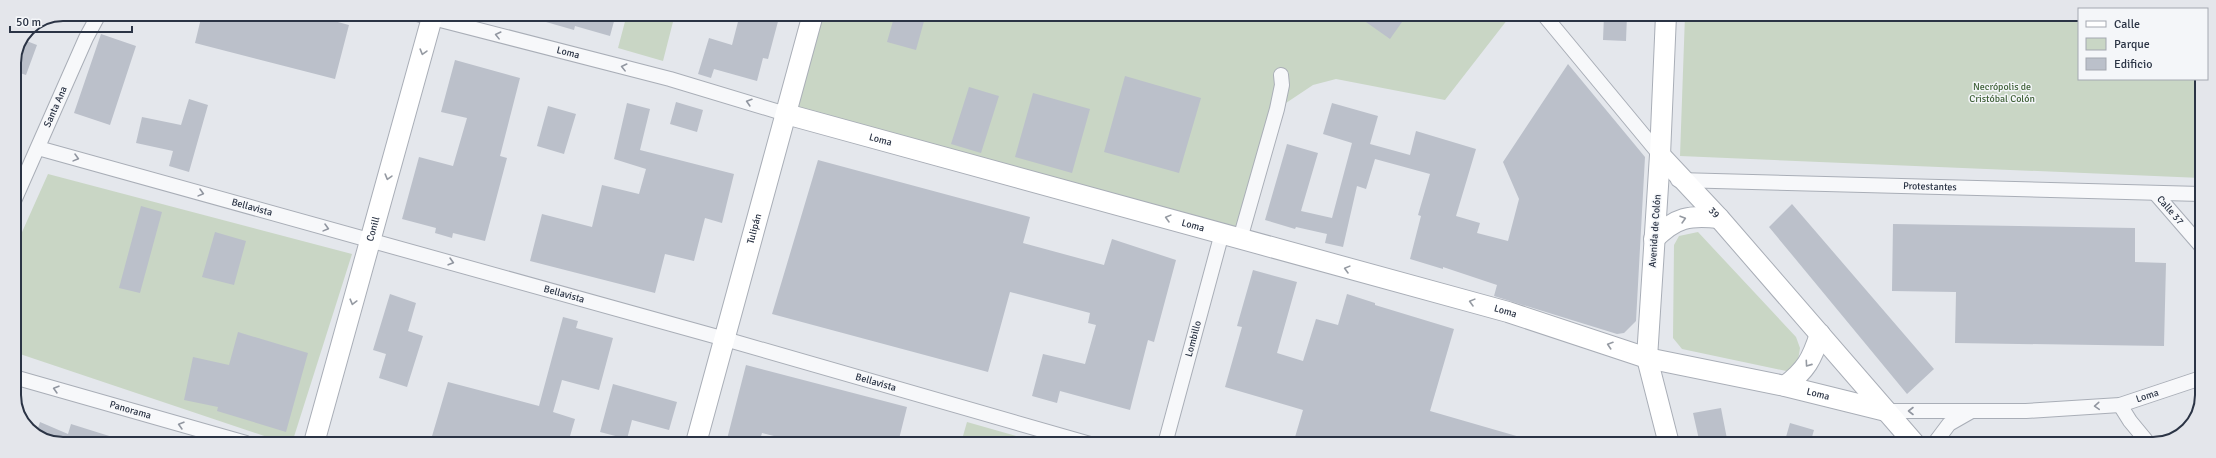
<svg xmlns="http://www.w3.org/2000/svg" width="2216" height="458" font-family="Signika,sans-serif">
<rect width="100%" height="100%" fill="#e4e7ec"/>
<path fill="#c9d6c5" d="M 627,14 L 675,14 L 663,61 L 618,48 Z
M 813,14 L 1511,15 L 1445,100 L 1336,79 L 1313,85 L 1277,109 L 1240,239 L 786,114 Z
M 1685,15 L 2079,15 L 2079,79 L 2202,79 L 2201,178 L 1680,156 Z
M 48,174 L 352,254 L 292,443 L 285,443 L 14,352 L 14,250 Z
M 1698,232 L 1796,337 L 1800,348 L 1796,373 L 1682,349 L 1673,338 L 1674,245 L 1679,236 Z
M 967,422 L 1045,444 L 961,443 Z"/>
<path fill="#bbc0ca" d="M 202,14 L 308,14 L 349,25 L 335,79 L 195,43 Z
M 533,14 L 616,14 L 610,36 L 575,26 L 574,30 L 532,18 Z
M 740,14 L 780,14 L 768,59 L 763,58 L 757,81 L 714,69 L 711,78 L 698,74 L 709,38 L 732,45 Z
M 895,14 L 926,14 L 916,50 L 887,42 Z
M 1356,15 L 1407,15 L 1390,39 Z
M 1604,15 L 1627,15 L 1626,41 L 1603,40 Z
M 101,34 L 136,46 L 110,125 L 74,113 Z
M 24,40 L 37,45 L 26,75 L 14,71 L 14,62 Z
M 455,60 L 520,78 L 500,156 L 507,158 L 485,241 L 453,233 L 452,238 L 435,233 L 436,228 L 402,219 L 419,157 L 453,166 L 467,118 L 441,112 Z
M 1568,64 L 1645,157 L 1636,321 L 1624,333 L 1617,334 L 1494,296 L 1497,285 L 1443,267 L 1443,269 L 1410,259 L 1421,216 L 1418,215 L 1430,174 L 1375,159 L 1366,189 L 1357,186 L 1343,247 L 1325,243 L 1327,234 L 1296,227 L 1295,229 L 1265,220 L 1287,144 L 1318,153 L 1301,211 L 1332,218 L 1352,143 L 1323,134 L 1332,103 L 1378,116 L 1370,144 L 1410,155 L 1416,131 L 1476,149 L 1456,216 L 1480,223 L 1477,233 L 1508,241 L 1519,199 L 1503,162 Z
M 1125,76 L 1201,98 L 1179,173 L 1104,152 Z
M 969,87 L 999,96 L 981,153 L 951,144 Z
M 1033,93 L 1090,109 L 1072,173 L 1015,157 Z
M 189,99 L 208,105 L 189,172 L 169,166 L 173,151 L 136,143 L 142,117 L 181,125 Z
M 676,102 L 703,110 L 697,132 L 670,124 Z
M 627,103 L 650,109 L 640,150 L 734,174 L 722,223 L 705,218 L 694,261 L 665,254 L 655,293 L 530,261 L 542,214 L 592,227 L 602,185 L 639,194 L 646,169 L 614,159 Z
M 548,106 L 576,114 L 564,154 L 537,146 Z
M 818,160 L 1030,217 L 1023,243 L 1104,265 L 1112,239 L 1176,260 L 1154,342 L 1148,340 L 1130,410 L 1060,391 L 1057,403 L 1032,396 L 1043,354 L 1085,364 L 1096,325 L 1088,323 L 1090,313 L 1010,292 L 988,372 L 772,314 Z
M 1792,204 L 1934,369 L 1907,394 L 1769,227 Z
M 141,206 L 162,212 L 140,293 L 119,288 Z
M 1893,224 L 2135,228 L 2135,262 L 2166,263 L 2164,346 L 1955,343 L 1956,292 L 1892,291 Z
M 215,232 L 246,241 L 234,285 L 202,277 Z
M 1253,270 L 1297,282 L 1277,353 L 1303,361 L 1316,319 L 1338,325 L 1347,294 L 1375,303 L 1375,305 L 1454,329 L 1430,411 L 1530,440 L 1530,444 L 1293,444 L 1303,410 L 1225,387 L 1242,327 L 1237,326 Z
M 390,294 L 416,303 L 408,331 L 423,336 L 407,387 L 379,378 L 386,354 L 373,350 Z
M 563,317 L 578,321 L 576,328 L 613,338 L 599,390 L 562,380 L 553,412 L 575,419 L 568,443 L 430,443 L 448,382 L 539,406 Z
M 238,332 L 308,353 L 286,432 L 217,411 L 218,407 L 184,400 L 193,357 L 229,365 Z
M 746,365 L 907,407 L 898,443 L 802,443 L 762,433 L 759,443 L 726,443 Z
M 613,384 L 677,402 L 669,430 L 632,420 L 627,439 L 600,432 Z
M 1721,408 L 1728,444 L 1700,444 L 1693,413 Z
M 40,422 L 68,434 L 71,424 L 122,440 L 121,443 L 53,443 L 36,434 Z
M 1790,423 L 1814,430 L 1810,444 L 1784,444 Z"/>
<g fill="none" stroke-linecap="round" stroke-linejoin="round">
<defs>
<g id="street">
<path id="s1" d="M 417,14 L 670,79 L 786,114"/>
<path d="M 1544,15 L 1660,155"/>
<path id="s2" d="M 38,148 L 725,339 L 1090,444"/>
<path id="s3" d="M 1678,180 L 2201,194"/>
<path id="s4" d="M 2155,193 L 2201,246"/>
<path id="s5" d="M 14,201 L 86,38 L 99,14"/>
<path d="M 1240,239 L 1277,109 L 1282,85 L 1281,75"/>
<path id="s6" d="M 14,377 L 246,443"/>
<path d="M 2120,405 L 2130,421 L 2149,444"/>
<path id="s7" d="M 1886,411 L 2026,411 L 2120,405 L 2201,378"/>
<path id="s8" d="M 1165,444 L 1222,233"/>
<path d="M 1934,444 L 1949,424 L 1970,412"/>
</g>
<g id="secondary">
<path d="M 1666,15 L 1660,155 L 1647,358 L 1669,444"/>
<path id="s9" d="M 786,114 L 1508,312 L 1647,358 L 1785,386 L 1886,411"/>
<path id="s10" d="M 1660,155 L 1719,218 L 1915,444"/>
<path d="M 1654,239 C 1676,217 1689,215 1719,218"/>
<path d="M 1785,386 C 1806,370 1812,359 1820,334"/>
<path id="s11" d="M 314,443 L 433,14"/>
<path id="s12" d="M 696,443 L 813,14"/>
</g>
</defs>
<use href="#street" stroke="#a9aeb7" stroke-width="16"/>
<use href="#secondary" stroke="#a9aeb7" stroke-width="22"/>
<use href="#street" stroke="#f7f8fa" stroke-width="14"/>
<use href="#secondary" stroke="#fff" stroke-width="20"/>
</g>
<defs><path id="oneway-chevron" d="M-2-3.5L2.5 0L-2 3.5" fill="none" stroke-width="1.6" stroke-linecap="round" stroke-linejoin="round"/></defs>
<g stroke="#9196a0">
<use href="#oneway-chevron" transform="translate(498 35) rotate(-166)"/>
<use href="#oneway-chevron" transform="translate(624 67) rotate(-166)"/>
<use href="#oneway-chevron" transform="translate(749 102) rotate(-163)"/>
<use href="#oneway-chevron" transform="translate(76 158) rotate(15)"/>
<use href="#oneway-chevron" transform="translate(201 193) rotate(15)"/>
<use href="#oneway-chevron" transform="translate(326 228) rotate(15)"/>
<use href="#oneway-chevron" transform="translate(451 262) rotate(16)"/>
<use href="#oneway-chevron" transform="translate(56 389) rotate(-164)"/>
<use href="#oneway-chevron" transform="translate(2097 406) rotate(176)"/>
<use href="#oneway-chevron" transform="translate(1911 411) rotate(180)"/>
<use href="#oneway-chevron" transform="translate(181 425) rotate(-164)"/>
</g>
<g stroke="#959aa2">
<use href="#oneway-chevron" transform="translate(423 52) rotate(106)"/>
<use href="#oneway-chevron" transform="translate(388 177) rotate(106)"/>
<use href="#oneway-chevron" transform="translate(1168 218) rotate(-165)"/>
<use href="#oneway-chevron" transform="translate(1683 219) rotate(-16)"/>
<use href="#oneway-chevron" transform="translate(1347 269) rotate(-165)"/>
<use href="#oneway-chevron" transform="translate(353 302) rotate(105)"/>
<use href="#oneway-chevron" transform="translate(1472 302) rotate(-165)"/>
<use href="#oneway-chevron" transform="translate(1610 345) rotate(-162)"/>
<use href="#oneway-chevron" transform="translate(1808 364) rotate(125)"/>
</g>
<g text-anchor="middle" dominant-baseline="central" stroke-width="3" stroke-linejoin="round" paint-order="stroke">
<g font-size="10" fill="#2b3445" stroke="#f4f6f9">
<text stroke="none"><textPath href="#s1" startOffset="156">Loma</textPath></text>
<text stroke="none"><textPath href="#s5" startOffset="103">Santa Ana</textPath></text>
<text stroke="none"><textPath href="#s9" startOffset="98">Loma</textPath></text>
<text stroke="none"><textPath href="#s3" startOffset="252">Protestantes</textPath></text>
<text stroke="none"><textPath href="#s2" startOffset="222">Bellavista</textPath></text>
<text stroke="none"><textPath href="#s4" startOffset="23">Calle 37</textPath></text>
<text stroke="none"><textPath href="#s10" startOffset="79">39</textPath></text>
<text stroke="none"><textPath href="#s9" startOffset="422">Loma</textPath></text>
<text stroke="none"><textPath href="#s11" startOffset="222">Conill</textPath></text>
<text stroke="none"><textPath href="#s12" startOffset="222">Tulipán</textPath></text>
<text transform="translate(1655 231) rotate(-86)">Avenida de Colón</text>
<text stroke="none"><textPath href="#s2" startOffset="546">Bellavista</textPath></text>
<text stroke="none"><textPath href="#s9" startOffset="746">Loma</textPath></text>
<text stroke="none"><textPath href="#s8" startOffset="109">Lombillo</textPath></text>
<text stroke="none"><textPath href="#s2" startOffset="870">Bellavista</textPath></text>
<text stroke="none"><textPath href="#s9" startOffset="1070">Loma</textPath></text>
<text stroke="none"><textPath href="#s7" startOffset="263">Loma</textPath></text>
<text stroke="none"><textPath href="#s6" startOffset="121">Panorama</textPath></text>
</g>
<g font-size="10" fill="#3f6138" stroke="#f4f6f9">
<text x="2002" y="87">Necrópolis de<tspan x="2002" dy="12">Cristóbal Colón</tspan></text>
</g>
</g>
<path d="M0 0H2216V458H0ZM63 21H2153A42 42 0 0 1 2195 63V395A42 42 0 0 1 2153 437H63A42 42 0 0 1 21 395V63A42 42 0 0 1 63 21Z" fill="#e4e6eb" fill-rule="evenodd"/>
<path fill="none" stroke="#2b3445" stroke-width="2" d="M63 21H2153A42 42 0 0 1 2195 63V395A42 42 0 0 1 2153 437H63A42 42 0 0 1 21 395V63A42 42 0 0 1 63 21Z"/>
<rect x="2078" y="8" width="130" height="72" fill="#f4f6f9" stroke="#a4a8b1"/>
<rect x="2086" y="21" width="20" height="6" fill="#ffffff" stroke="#a4a8b1"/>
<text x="2114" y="28" font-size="12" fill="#2b3445">Calle</text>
<rect x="2086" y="38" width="20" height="12" fill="#c9d6c5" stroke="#a4a8b1"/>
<text x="2114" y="48" font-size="12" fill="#2b3445">Parque</text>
<rect x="2086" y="58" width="20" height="12" fill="#bbc0ca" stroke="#a4a8b1"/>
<text x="2114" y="68" font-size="12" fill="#2b3445">Edificio</text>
<path d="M10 26v6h122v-6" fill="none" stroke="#2b3445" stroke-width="2"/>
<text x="16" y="26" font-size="12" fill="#2b3445" stroke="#f4f6f9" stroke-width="3" paint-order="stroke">50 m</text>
</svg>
